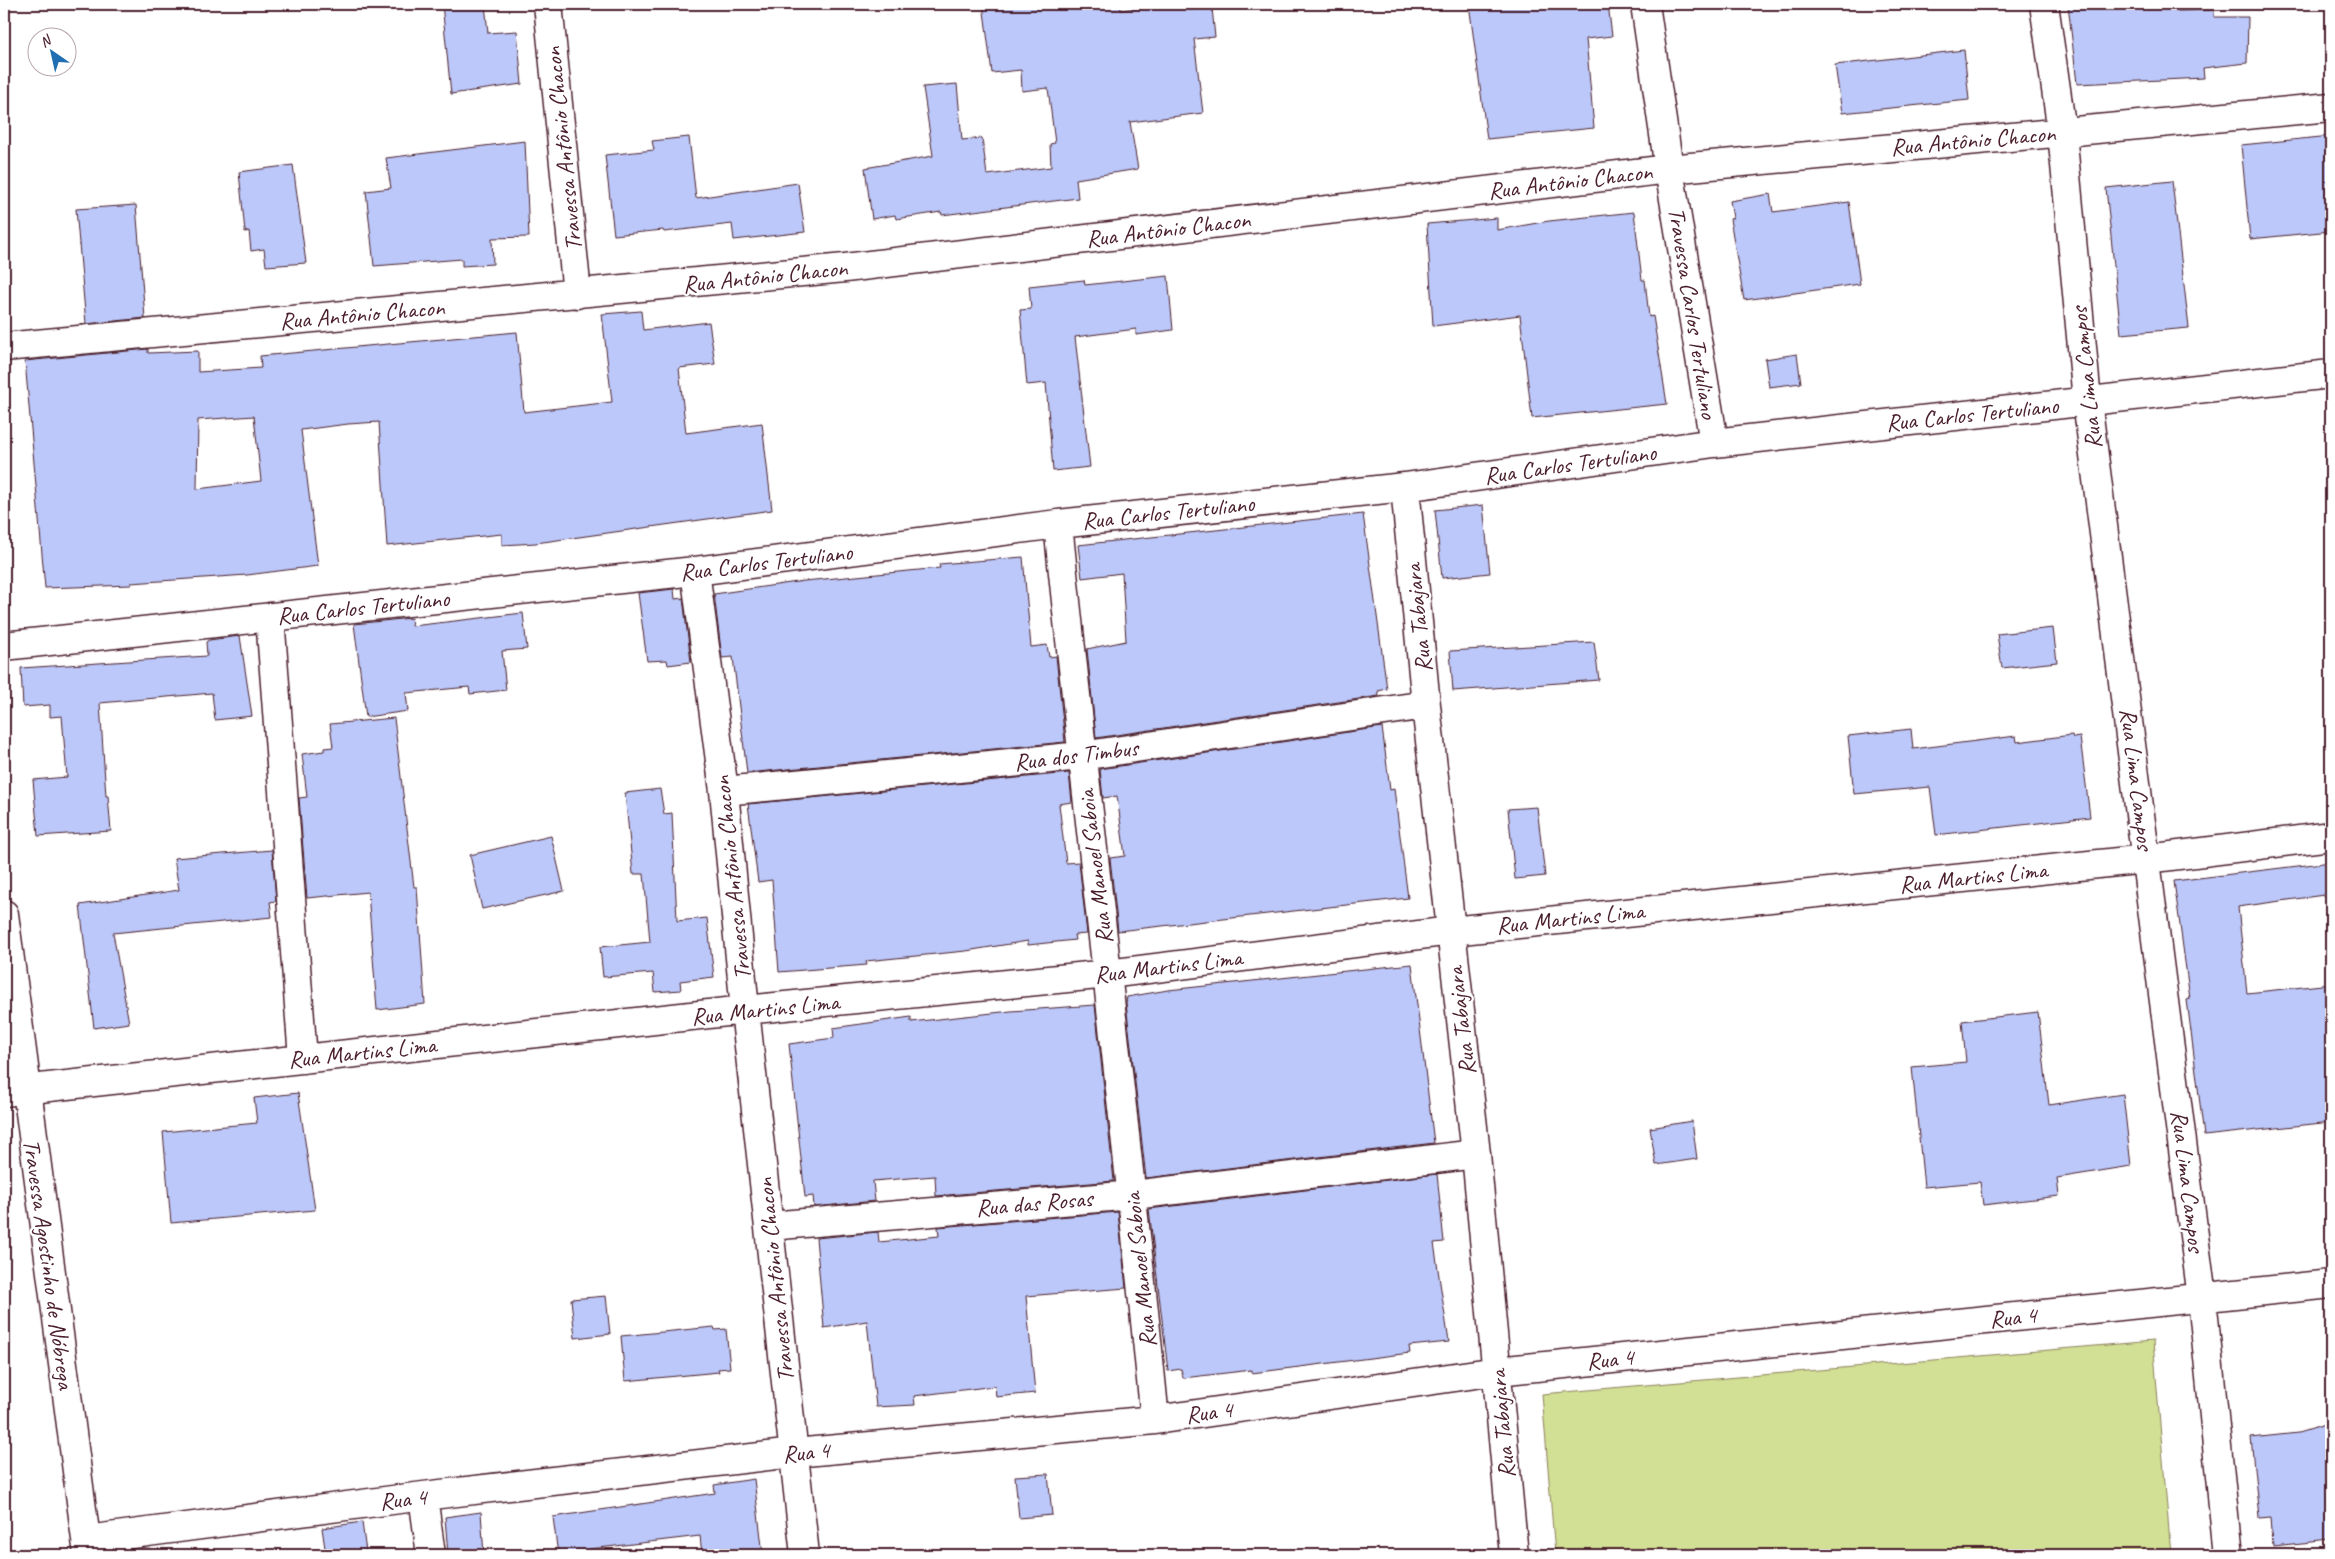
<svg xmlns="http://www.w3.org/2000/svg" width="2335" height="1559" font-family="Caveat,sans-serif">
<rect width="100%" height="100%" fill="#fff"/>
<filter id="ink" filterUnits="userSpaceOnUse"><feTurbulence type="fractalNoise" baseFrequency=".02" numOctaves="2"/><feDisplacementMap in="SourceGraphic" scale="10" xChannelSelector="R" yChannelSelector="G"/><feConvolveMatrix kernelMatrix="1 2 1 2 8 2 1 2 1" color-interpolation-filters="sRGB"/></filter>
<g filter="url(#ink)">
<path fill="#d1e094" stroke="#8e8060" d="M 2153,1341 L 2171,1555 L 1555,1555 L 1542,1394 Z"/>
<path fill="#bbc8f9" stroke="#4a1f2b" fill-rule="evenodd" d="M 442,4 L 485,4 L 488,33 L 517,31 L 522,84 L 451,94 Z
M 983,4 L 1120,4 L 1121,10 L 1164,4 L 1189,4 L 1190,10 L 1212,8 L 1215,37 L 1194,39 L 1203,113 L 1130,122 L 1138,169 L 1076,179 L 1078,198 L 942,215 L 941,212 L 896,219 L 895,215 L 872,219 L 865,168 L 933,156 L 923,87 L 957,84 L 962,140 L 982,138 L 987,175 L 1051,167 L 1050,144 L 1055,143 L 1048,88 L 1022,91 L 1021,70 L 992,73 Z
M 1469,4 L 1608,4 L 1612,36 L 1586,39 L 1594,128 L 1487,139 Z
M 2068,4 L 2177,4 L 2178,11 L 2214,10 L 2214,17 L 2248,17 L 2247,63 L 2203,68 L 2204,78 L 2077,84 Z
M 1964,50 L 1969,100 L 1842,113 L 1835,65 Z
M 2331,136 L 2331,231 L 2250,239 L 2241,145 Z
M 689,137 L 696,198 L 798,183 L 805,232 L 734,240 L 732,224 L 664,232 L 663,230 L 614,235 L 605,155 L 654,150 L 652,141 Z
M 525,141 L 529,237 L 492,238 L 493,264 L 462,266 L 462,259 L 374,266 L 366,191 L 391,188 L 386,158 Z
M 293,165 L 306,263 L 266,266 L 264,249 L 251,251 L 249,231 L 245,232 L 239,172 Z
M 2172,181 L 2189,328 L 2121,334 L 2106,188 Z
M 1770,194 L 1773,212 L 1849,202 L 1860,284 L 1744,300 L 1730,219 L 1733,218 L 1730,201 Z
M 136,205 L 145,318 L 86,324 L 76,209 Z
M 1634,212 L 1642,280 L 1645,280 L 1649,317 L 1653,316 L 1667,404 L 1532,418 L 1520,315 L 1433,326 L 1427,224 L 1497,218 L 1497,230 L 1549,221 Z
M 1168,276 L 1173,330 L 1136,335 L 1136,329 L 1075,337 L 1090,467 L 1053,471 L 1046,383 L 1027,385 L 1020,310 L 1031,309 L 1029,286 L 1084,280 L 1085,285 Z
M 641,311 L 643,330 L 709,322 L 715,364 L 679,368 L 686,433 L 762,423 L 772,510 L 536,543 L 502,545 L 502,534 L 387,546 L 379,422 L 348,424 L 301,430 L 318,566 L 247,575 L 131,583 L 131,585 L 45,588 L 25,361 L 148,349 L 148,353 L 198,351 L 198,372 L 261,368 L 260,356 L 517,332 L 524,412 L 612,402 L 602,314 ZM 254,416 L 261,481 L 197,489 L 198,420 Z
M 1797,354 L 1801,383 L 1769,387 L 1765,359 Z
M 1483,505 L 1490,573 L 1442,578 L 1435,510 Z
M 1363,514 L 1387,689 L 1378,691 L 1379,696 L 1096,738 L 1087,649 L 1126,641 L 1122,573 L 1082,578 L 1078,545 Z
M 1023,557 L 1031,647 L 1047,645 L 1049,657 L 1056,656 L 1065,742 L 747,773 L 733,657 L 722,658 L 714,594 L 804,581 L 940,568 L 939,564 Z
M 674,589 L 675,599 L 683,598 L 691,662 L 668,665 L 667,660 L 647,661 L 638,593 Z
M 523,613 L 527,649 L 502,651 L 506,690 L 470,694 L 469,687 L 406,693 L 408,711 L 366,717 L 354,624 L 411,618 L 412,626 Z
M 2053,628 L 2057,662 L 2002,668 L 1997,634 Z
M 240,636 L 252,716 L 215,720 L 212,693 L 100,703 L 106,796 L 108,796 L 111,831 L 38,836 L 33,780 L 67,777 L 62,716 L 50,717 L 50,705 L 23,707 L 21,668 L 207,656 L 206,642 L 209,640 Z
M 1594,642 L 1599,680 L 1453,691 L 1450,651 Z
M 394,718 L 414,887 L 417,887 L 425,1004 L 377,1010 L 368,892 L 307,898 L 299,798 L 307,797 L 302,754 L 324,751 L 324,748 L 333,747 L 330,724 Z
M 1382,727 L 1390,790 L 1394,789 L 1408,898 L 1118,931 L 1110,858 L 1125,856 L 1117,796 L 1103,798 L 1100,769 Z
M 1911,729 L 1913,749 L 2016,736 L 2017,742 L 2072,735 L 2073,738 L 2080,737 L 2090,817 L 1936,835 L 1930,787 L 1854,794 L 1848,736 Z
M 1069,773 L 1072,802 L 1059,804 L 1066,863 L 1079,862 L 1087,934 L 1074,935 L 1075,940 L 1028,945 L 1028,941 L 966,951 L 866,961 L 867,965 L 779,972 L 772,880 L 758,882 L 748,804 Z
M 660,789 L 664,814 L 672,813 L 677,921 L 707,918 L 714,977 L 680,981 L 681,990 L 655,992 L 653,973 L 603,977 L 600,947 L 650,942 L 644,874 L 633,874 L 625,793 Z
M 1537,807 L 1545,876 L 1515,879 L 1508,809 Z
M 551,836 L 564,891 L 482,909 L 470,855 Z
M 272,850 L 276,901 L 270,902 L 272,917 L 113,933 L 129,1023 L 94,1028 L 80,905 L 179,890 L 174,858 Z
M 2331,862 L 2331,894 L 2238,907 L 2247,993 L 2331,984 L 2331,1122 L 2204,1136 L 2187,1000 L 2190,999 L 2174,881 Z
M 1412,964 L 1434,1143 L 1146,1178 L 1126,1003 L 1127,997 L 1168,990 Z
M 1095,1005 L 1114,1181 L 936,1196 L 935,1176 L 873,1181 L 875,1201 L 814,1207 L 813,1196 L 805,1197 L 789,1044 L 834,1038 L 833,1028 L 911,1017 L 911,1022 L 1011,1011 Z
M 2038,1012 L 2049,1105 L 2123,1094 L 2131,1166 L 2057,1178 L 2059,1196 L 1983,1205 L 1980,1182 L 1924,1187 L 1912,1067 L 1966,1062 L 1962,1021 Z
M 298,1093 L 315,1210 L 171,1223 L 163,1132 L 257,1123 L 254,1098 Z
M 1692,1121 L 1697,1159 L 1656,1165 L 1650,1128 Z
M 1437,1174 L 1444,1242 L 1434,1243 L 1449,1342 L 1409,1346 L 1410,1353 L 1252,1373 L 1252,1370 L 1183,1378 L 1181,1369 L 1168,1371 L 1149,1209 Z
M 1118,1212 L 1126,1288 L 1026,1296 L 1035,1393 L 996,1397 L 995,1386 L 914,1396 L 915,1405 L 876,1407 L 867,1321 L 824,1328 L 816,1238 L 878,1232 L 879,1242 L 939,1236 L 938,1227 Z
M 606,1296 L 610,1334 L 575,1338 L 571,1299 Z
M 714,1327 L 715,1330 L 726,1329 L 730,1368 L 718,1369 L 719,1372 L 625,1381 L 621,1336 Z
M 2331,1423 L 2331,1541 L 2273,1547 L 2271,1517 L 2259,1518 L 2251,1438 L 2298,1433 Z
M 1048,1474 L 1052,1515 L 1019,1518 L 1015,1476 Z
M 754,1479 L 763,1555 L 702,1555 L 700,1536 L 590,1549 L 590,1555 L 558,1555 L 553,1517 L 715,1493 L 714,1485 Z
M 481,1512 L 484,1555 L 448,1555 L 445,1517 Z
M 362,1522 L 366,1552 L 326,1555 L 322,1528 Z"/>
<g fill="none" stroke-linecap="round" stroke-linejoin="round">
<defs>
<path id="minor" d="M 548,4 L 577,294
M 1645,4 L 1669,169 L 1714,443
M 2044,4 L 2062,132 L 2087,401 L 2202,1298 L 2228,1555
M 4,347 L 845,268 L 1669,169 L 2331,107
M 1405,487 L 1426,705 L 1476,1154 L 1514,1555
M 1058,524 C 1088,823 1126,1121 1155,1420
M 695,571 L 724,791 L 745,1010 L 805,1555
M 270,617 L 303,1059
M 4,646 L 695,571 L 1058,524 L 1405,487 L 1714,443 L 2331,374
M 724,791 L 1081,756 L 1426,705
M 4,914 L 88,1555
M 4,1092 L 745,1010 L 1108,974 L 1451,931 L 2147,859 L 2331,836
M 769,1226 L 1133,1195 L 1476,1154
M 423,1496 L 431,1555
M 86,1540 L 423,1496 L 794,1453 L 1155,1420 L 1497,1371 L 2331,1284"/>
</defs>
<use href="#minor" stroke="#4a1f2b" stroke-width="31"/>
<use href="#minor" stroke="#fff" stroke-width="28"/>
</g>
</g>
<g text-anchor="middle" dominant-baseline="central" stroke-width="4.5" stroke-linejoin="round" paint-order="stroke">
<g font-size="24" fill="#4a1f2b" stroke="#fff">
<text transform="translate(1973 140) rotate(-5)">Rua Antônio Chacon</text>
<text transform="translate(563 149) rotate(-96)">Travessa Antônio Chacon</text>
<text transform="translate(1570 181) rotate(-7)">Rua Antônio Chacon</text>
<text transform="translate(1168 229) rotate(-7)">Rua Antônio Chacon</text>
<text transform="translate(765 276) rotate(-6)">Rua Antônio Chacon</text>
<text transform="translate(1693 313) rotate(81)">Travessa Carlos Tertuliano</text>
<text transform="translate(362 314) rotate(-5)">Rua Antônio Chacon</text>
<text transform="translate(2086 378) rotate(-96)">Rua Lima Campos</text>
<text transform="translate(1972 414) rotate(-6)">Rua Carlos Tertuliano</text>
<text transform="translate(1570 464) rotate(-8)">Rua Carlos Tertuliano</text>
<text transform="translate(1168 512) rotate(-6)">Rua Carlos Tertuliano</text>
<text transform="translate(766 562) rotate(-7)">Rua Carlos Tertuliano</text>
<text transform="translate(363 607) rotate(-6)">Rua Carlos Tertuliano</text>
<text transform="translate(1418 618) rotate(-96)">Rua Tabajara</text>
<text transform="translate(1076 755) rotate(-7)">Rua dos Timbus</text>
<text transform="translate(2137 779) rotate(83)">Rua Lima Campos</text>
<text transform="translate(1095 867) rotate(-97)">Rua Manoel Saboia</text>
<text transform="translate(1973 877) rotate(-6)">Rua Martins Lima</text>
<text transform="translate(732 878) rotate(-96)">Travessa Antônio Chacon</text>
<text transform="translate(1570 918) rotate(-6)">Rua Martins Lima</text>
<text transform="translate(1168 966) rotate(-7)">Rua Martins Lima</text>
<text transform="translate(765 1009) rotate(-6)">Rua Martins Lima</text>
<text transform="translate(1461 1021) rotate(-97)">Rua Tabajara</text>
<text transform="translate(362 1052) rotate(-6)">Rua Martins Lima</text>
<text transform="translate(2188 1181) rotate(83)">Rua Lima Campos</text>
<text transform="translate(1034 1203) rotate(-5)">Rua das Rosas</text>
<text transform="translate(49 1264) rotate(82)">Travessa Agostinho de Nóbrega</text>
<text transform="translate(1140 1270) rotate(-96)">Rua Manoel Saboia</text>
<text transform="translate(775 1280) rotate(-96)">Travessa Antônio Chacon</text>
<text transform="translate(2013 1317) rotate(-6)">Rua 4</text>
<text transform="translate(1610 1359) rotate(-6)">Rua 4</text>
<text transform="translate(1209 1412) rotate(-8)">Rua 4</text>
<text transform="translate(1502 1424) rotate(-95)">Rua Tabajara</text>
<text transform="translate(806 1452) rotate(-6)">Rua 4</text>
<text transform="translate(403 1499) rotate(-7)">Rua 4</text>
</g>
</g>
<rect width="2335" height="1559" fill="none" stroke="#fff" stroke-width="20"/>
<rect x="10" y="10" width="2315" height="1539" fill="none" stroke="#4a1f2b" stroke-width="2" filter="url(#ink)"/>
<g transform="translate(52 52) rotate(326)"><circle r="24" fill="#ffffff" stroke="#b7a5aa"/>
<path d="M0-4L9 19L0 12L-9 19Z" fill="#1f6fb2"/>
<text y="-8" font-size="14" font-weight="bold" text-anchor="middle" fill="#4a1f2b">N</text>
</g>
</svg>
